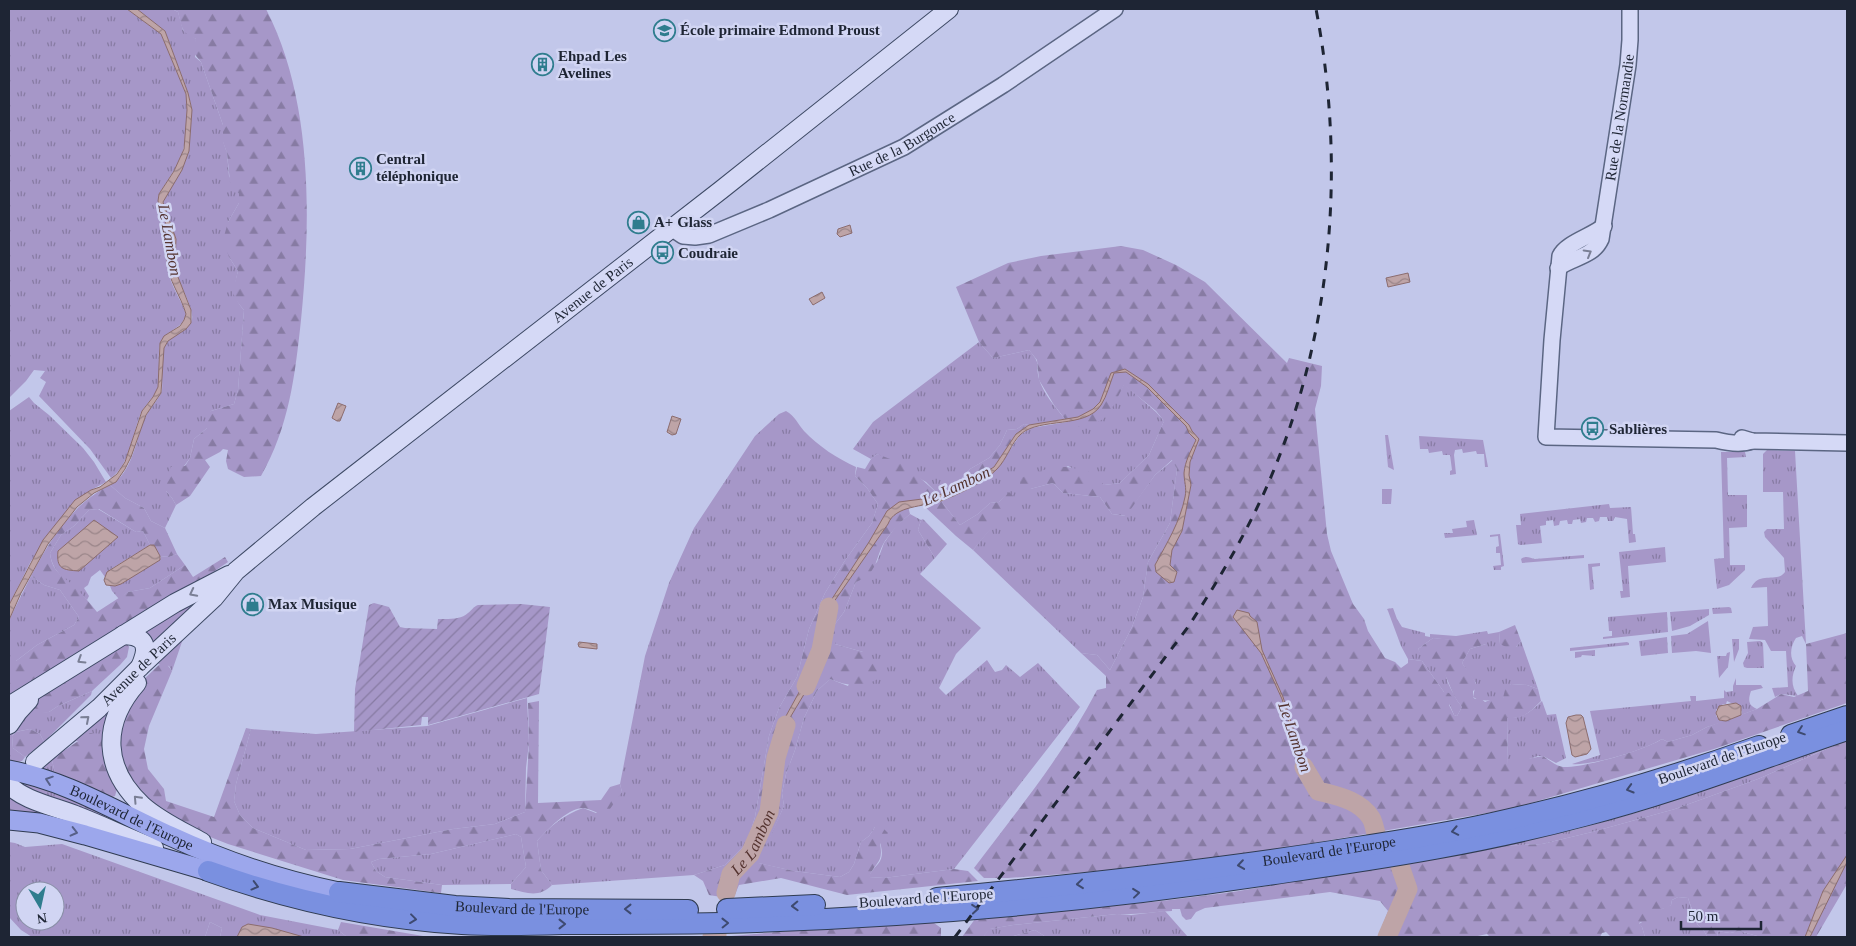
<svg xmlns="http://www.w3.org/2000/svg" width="1856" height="946" font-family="Georgia,serif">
<defs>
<pattern id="grass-tufts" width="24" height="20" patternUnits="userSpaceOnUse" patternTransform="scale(1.25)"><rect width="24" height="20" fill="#a697c8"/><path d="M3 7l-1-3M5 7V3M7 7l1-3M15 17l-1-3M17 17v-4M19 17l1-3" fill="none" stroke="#877ba3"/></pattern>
<pattern id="forest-firs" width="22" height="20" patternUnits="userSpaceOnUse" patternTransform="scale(1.25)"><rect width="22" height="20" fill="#a697c8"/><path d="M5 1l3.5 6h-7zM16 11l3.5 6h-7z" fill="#877ba3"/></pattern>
<pattern id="garden-furrows" width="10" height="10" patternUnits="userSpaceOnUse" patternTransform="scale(1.25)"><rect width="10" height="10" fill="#a697c8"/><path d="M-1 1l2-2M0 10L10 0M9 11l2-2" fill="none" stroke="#877ba3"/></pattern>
<pattern id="water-waves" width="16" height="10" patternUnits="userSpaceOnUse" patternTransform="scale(1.25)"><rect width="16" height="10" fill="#bea4a7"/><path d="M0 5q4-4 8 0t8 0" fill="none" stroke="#9a8589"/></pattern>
</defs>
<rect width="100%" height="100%" fill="#c2c7ea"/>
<path fill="url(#grass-tufts)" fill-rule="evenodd" d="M 9,9 L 127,9 L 161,34 L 186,94 L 187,110 L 186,136 L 181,159 L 159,194 L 158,201 L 171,239 C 172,249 166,258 168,270 C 170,285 181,299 186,314 C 182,331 163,330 160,345 C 157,358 161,373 158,387 C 155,397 146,403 141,413 C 132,434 131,463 111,478 L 90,449 L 39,396 L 46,382 L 40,378 L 45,371 L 34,370 L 26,381 L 9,398 Z
M 137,9 L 172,9 L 178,12 L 183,30 L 196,39 L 195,57 L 201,62 L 223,125 L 223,141 L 227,153 L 229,176 L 239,194 L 239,203 L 228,222 L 229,257 L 238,271 C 234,287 232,297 244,310 L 238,390 L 234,404 L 211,411 L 207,428 L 194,439 L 190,458 L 166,491 L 172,498 L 176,505 L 165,528 L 151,521 L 144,508 L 125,498 L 110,485 C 133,474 136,437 146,416 C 150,407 160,399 162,390 C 163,377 160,361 164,348 C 168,334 188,334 192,319 C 194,308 179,284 176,272 C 174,263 176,254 175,246 C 173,231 166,216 163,202 L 189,151 L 192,109 L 188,93 L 165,31 Z
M 979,342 L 993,358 L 1029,350 C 1042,365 1035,363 1039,379 C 1043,393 1056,408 1065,419 L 1029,425 L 1024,424 L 1017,429 L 1007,430 L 1000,445 L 989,458 L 970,469 L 956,485 L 939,495 L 926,482 L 877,454 L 871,459 L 853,449 L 873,422 Z
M 1124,384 L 1156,412 L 1164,421 L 1149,455 L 1120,483 L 1104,485 L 1068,466 L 1030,489 L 1053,483 L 1063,493 L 1100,497 L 1112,514 L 1125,516 L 1155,475 L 1173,460 L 1177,469 L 1170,523 L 1148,562 L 1143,597 L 1132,627 L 1110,670 L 1097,655 L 1081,653 L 973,550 L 990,529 L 1009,493 L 999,502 L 990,503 L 978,514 L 960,525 L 941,501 L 973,485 L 997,469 L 1020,435 L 1031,428 L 1067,422 L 1115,401 Z
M 29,397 L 34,403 L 49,415 L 83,448 L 94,462 L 106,482 L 91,490 L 31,561 L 9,605 L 9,411 Z
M 786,411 C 795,416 798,424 804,431 C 818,446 838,459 856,467 L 855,476 L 867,488 L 878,504 L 872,523 L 844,562 L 825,593 L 809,629 L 797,677 L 779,708 L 769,736 L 755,817 L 747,843 L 725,865 L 694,875 L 552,885 L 541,870 L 537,841 C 550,826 564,815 583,808 L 596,813 L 622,792 L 620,784 L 645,656 L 669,583 L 694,528 L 755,436 L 779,414 Z
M 1385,435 L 1388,435 L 1394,470 L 1388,467 Z
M 1419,436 L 1483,440 L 1488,467 L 1485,467 L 1484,454 L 1477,454 L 1476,451 L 1463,453 L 1462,449 L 1455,450 L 1454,455 L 1456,474 L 1450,475 L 1450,471 L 1452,470 L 1450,455 L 1443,455 L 1442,451 L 1429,453 L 1428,449 L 1420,449 Z
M 1767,450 L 1795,451 L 1806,644 L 1802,636 L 1796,638 C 1790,647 1789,658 1796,666 C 1791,677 1791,686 1798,696 L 1781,694 L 1775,697 L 1772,688 L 1788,687 L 1786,651 L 1771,651 L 1765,640 L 1749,639 L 1753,627 L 1768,626 L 1767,587 L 1751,588 C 1760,570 1776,584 1785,572 L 1784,558 L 1765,537 L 1764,532 L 1767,529 L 1784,529 L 1783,492 L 1763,492 L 1763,454 Z
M 1721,452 L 1745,452 L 1746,457 L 1727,458 L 1728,495 L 1747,495 L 1747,527 L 1729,528 L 1730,565 L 1745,565 L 1745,570 L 1729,585 L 1717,589 L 1714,559 L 1724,558 Z
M 1382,489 L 1392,489 L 1391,504 L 1382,504 Z
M 1609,504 L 1610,508 L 1631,507 L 1633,534 L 1635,534 L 1636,542 L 1629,543 L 1627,519 L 1615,517 L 1613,521 L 1608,521 L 1607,517 L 1600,517 L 1599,521 L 1595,522 L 1593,518 L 1587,518 L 1586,522 L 1581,523 L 1580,519 L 1573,520 L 1572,524 L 1568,524 L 1567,520 L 1560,521 L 1559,525 L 1554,526 L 1553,520 L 1546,521 L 1546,525 L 1540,526 L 1542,543 L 1520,545 L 1518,544 L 1516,525 L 1521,525 L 1520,514 Z
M 98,509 L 136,532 L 143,531 L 150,545 L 111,569 L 105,577 L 100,570 L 91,577 L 88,585 L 84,588 L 89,596 L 87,600 C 73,585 52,575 50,553 L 61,535 L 74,526 L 89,510 Z
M 910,514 L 921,520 L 918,530 L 935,558 L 920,574 L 981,628 L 956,654 L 939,688 L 946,695 L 987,660 L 995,672 L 1002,670 L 1006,665 L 1020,677 L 1038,663 L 1080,707 L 954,869 L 884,878 L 868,877 C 871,872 874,868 878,864 C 887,854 878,838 875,827 L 869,836 L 861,842 L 854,864 L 849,872 L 840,877 L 794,871 L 758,863 L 784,806 L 782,793 L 786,774 L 795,750 L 804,718 L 817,691 L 830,679 L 848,686 L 863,652 L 835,644 L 835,624 L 844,612 L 856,582 L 877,562 L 884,543 L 896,526 Z
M 1474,520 L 1477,535 L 1445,538 L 1444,533 L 1453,533 L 1452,529 L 1467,527 L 1466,521 Z
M 1500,534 L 1504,566 L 1501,567 L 1501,570 L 1494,570 L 1493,566 L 1501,565 L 1500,553 L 1496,553 L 1496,547 L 1499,546 L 1498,536 L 1490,537 L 1490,535 Z
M 1665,547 L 1666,562 L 1628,566 L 1630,597 L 1621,598 L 1620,591 L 1623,591 L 1619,552 Z
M 177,554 L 185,565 L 150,588 L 128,592 L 119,599 L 112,591 L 110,586 L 115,586 L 161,558 L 160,556 L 169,557 Z
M 1584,555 L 1584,558 L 1522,563 L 1521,559 C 1526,555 1530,558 1535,559 Z
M 1600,563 L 1600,566 L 1592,567 L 1594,589 L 1590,590 L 1588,564 Z
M 31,576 L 44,585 L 60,590 L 79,617 L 74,625 L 37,645 L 16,661 L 9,661 L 9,620 Z
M 1729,607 L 1731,608 L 1732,613 L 1713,614 L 1712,608 Z
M 1393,608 L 1397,619 L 1402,627 L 1425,633 L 1425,636 L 1430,637 L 1430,634 L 1456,636 L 1487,631 L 1488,634 L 1499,632 L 1500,644 L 1516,647 L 1521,641 L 1538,689 L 1527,685 L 1511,684 L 1503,698 C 1492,700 1484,703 1473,697 L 1476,683 L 1467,671 L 1462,663 L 1470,649 L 1486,644 L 1433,638 L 1418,649 C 1427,664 1433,658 1442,668 C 1446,672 1446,678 1448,683 C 1452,691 1456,700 1462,707 L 1457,716 L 1454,715 L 1444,692 L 1422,661 L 1408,659 L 1401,646 L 1388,611 L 1387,609 Z
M 1709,609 L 1709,615 L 1690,626 L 1672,631 L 1670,612 Z
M 1667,612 L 1668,632 L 1603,639 L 1603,637 L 1612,636 L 1612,631 L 1609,631 L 1608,617 Z
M 1708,621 L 1711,653 L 1696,651 L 1672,653 L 1671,636 L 1687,634 Z
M 185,633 L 172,671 L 169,666 L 158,664 Z
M 1667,637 L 1668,653 L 1641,656 L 1639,641 Z
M 1732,639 L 1739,639 L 1739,649 L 1734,662 Z
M 1627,642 L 1629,643 L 1629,645 L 1570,651 L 1570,648 Z
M 1747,642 L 1760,641 L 1763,643 L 1764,668 L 1747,668 L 1744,667 L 1743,663 L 1748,653 Z
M 1595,650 L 1595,656 L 1582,655 L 1581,657 L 1575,658 L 1575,652 Z
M 1730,652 L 1728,667 L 1719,678 L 1717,656 L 1726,656 L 1727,653 Z
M 1736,678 L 1736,685 L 1761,685 L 1763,688 L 1751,691 C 1748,700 1748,705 1757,709 L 1741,715 L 1742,712 L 1736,703 L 1731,703 L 1727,701 L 1726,704 L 1723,704 L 1716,710 L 1716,716 L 1722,721 L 1726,721 L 1707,727 L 1692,735 L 1668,742 L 1662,739 C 1645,750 1591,766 1572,764 L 1600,755 L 1590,711 L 1691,701 L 1690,696 L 1696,696 L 1696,701 L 1724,698 L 1724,690 L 1726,692 L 1733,691 L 1733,686 Z
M 92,691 L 91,695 L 44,742 L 40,734 L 30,729 L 15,732 L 12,736 L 13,748 L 25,757 L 22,761 L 9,764 L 10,733 L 23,713 L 49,712 L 58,706 Z
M 527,698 L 529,743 L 526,768 L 525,812 L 495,824 L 453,829 L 350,849 L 306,850 L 253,828 L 240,815 L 234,801 L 236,784 L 251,729 L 316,734 L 427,726 Z
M 1542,701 L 1547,715 L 1556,714 L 1566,758 L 1556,763 L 1543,756 L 1538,756 L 1508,766 L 1507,717 C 1523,719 1530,712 1542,701 Z
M 112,705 L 106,740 L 76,741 L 59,752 L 52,760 L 55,773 L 34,766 Z
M 1844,741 L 1758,779 L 1675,809 L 1592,832 L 1542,844 L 1499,846 L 1574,830 L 1642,811 Z
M 14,776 L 83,797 L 79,804 L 72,808 L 26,790 Z
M 516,834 L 521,837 L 526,867 L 511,884 L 442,885 L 385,877 L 376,871 L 371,862 L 379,859 L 431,854 Z
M 9,842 L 15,843 L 25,847 L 62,844 L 260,915 L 338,930 L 347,937 L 220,937 L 222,928 L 210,922 L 205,937 L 32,937 L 21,930 L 9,917 ZM 25,891 L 55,891 L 55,921 L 25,921 Z
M 1678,897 L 1688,898 C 1689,901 1696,923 1698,925 C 1702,929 1705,931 1707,937 L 1645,937 L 1642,927 L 1639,924 L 1662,909 L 1671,905 L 1672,900 Z
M 1165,911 L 1188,937 L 1046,937 L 1035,930 L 1010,937 L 983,937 L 989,929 L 1013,925 L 1117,914 L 1131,915 Z
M 1717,931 L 1730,933 L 1739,931 L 1761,937 L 1718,937 Z"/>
<path fill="url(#forest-firs)" d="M 172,9 L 266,9 C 313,100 311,221 301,320 C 295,376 289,427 261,476 L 244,477 L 228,469 L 226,461 L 228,450 L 223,449 L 220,452 L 205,460 L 210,467 L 190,496 L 176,505 L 172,498 L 166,491 L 165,479 L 171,467 L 185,466 L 190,458 L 194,439 L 207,428 L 207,416 L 211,411 L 234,404 L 238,390 L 244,310 C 229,293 233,291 238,271 L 229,257 L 223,240 L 228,222 L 239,203 L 239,194 L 230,182 L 227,153 L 223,142 L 223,125 L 201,62 L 192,51 L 196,39 C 181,33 182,27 178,12 Z
M 1121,246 L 1143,250 L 1176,265 L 1205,282 L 1287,363 L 1289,358 L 1322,366 L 1321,386 L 1315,409 L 1316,421 L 1327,534 L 1331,551 L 1353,604 L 1364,619 L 1368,631 L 1385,658 L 1395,662 L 1401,668 L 1408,663 L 1408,659 L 1422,661 L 1444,692 L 1449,693 L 1453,698 L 1452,702 L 1449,705 L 1454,715 L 1457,716 L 1462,707 C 1444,686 1453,669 1423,659 L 1418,649 L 1433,638 L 1467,641 L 1470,637 L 1485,634 L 1488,640 L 1486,644 L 1470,649 L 1462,663 C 1467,671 1476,679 1477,688 L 1473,691 L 1473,697 L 1475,699 L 1479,697 L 1485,702 L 1495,698 L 1503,698 L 1505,690 L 1511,684 L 1527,685 L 1538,689 L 1541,701 C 1529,713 1525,718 1507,718 L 1508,765 L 1522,760 L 1543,756 C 1549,760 1556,766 1563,767 C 1584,768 1645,750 1662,739 L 1668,742 L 1692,735 L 1707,727 L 1757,709 L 1781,694 L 1794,697 L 1808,691 L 1806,644 L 1847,633 L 1847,703 L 1714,749 L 1510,809 L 1273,850 L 1189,862 L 1089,872 L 1008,878 L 984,878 L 974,868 C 1017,811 1064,754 1097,690 L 1106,688 L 1106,676 L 1081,653 L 1097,655 L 1110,670 L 1132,627 L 1143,597 L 1148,562 L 1170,523 L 1177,469 L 1172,460 L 1155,475 L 1126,516 L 1112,514 L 1100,497 L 1063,493 L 1053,483 L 1030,489 L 1020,486 L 1020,478 C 1041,471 1055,463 1078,469 C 1092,472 1095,473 1104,485 L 1120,483 L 1149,455 L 1164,421 L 1156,411 L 1124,385 C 1118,396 1112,411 1103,419 C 1095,425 1081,426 1072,428 L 1054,405 L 1039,380 L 1037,360 L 1029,350 L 993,358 L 979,342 L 956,287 L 1008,263 L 1041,256 Z
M 1024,424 L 1029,425 L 1016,434 L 994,467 L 961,487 L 930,498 L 907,502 L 910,514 C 900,522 892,531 885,541 C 874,559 879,573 856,582 L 844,612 L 835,624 L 835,644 L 863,652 L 878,664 L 878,679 C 861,688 847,686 830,679 L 817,691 L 804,718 L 795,750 L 786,774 L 782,793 L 784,806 L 759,863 L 794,871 L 840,877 L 849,872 L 854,864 L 861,842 L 869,836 L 875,827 L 881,826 L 888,833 L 880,844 C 884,863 875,862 869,877 L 884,878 L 954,869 L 968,871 L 978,881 L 847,895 L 781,878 L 739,885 L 733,899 L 709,895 L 703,881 L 694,875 L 725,865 L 747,843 L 755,817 L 769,736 L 779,708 L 797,677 L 809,629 L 825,593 L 844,562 L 872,523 L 878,504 L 867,488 L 855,476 L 857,467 L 865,469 L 871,459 L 877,454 L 906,465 L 939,495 L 943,487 L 949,483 L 957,485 L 970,469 L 989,458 L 1000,445 L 1007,430 L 1017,429 Z
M 110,485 L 125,498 L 144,508 L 151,521 L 165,528 L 177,554 L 169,557 L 160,556 L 154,545 L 150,545 L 143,531 L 136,532 L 99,509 L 89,510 L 74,526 L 61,535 L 50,553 C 52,574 65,576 78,590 C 85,597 91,605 97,612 L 128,592 L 150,588 L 185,565 L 193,577 L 225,557 L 228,562 L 169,602 L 9,698 L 9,661 L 16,661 L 37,645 L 74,625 L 79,617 L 60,590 L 44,585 L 31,576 C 50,540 72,504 110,485 Z
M 1009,492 L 1013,496 L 1010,506 L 973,550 L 956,536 L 924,506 L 941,501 L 960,525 L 978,514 L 990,503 L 999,502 Z
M 923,519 L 947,544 L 935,558 L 918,530 L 921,520 Z
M 191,602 L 193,607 L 192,612 L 153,643 L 134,632 Z
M 1515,625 L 1521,641 L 1516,647 L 1506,647 L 1500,644 L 1499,632 Z
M 127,643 L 129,647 L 127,657 L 120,665 L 92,691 L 58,706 L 49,712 L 31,715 L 27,713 L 33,702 L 50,687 L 106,648 Z
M 161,663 L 166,663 L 172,671 L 149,726 L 144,749 L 148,769 L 164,789 L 166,801 L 214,817 L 246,728 L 251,729 L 236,784 L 234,801 L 240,815 L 253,828 L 306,850 L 350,849 L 453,829 L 495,824 L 525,812 L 529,743 L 528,703 L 539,701 L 538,803 L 601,800 L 610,787 L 620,784 L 622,792 L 605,816 C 599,814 589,808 582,808 C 567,809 547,830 537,841 L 541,870 L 552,885 C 539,898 527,893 511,889 L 511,884 L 526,867 L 521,837 L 516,834 L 431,854 L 379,859 L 371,862 L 376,871 L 385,877 L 442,885 L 441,893 L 343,880 L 228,844 L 200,833 L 170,818 L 131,787 L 116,740 L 139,684 Z
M 30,729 L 40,734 L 44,742 L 25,757 L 13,748 L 12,736 L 16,732 Z
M 90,733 L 101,734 L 106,740 L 117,789 L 115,796 L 110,798 L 92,788 L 55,773 L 52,760 L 54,753 L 65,750 Z
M 1847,740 L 1847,884 L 1816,937 L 1761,937 L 1739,931 L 1730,933 L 1717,931 L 1718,937 L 1707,937 C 1705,931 1702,929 1698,925 C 1697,923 1689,901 1688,898 L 1678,897 L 1672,900 L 1671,905 L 1667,908 L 1662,909 L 1660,915 L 1654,922 L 1641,922 L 1639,923 L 1642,927 L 1645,937 L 1611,937 L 1606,932 L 1602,933 L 1600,937 L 1490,937 L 1487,934 L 1473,937 L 1378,937 L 1388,911 L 1380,901 L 1330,892 L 1205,908 L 1196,912 L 1191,919 L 1186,920 L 1182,916 L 1180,909 L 1172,909 L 1172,911 C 1153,912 1135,915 1117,914 L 1013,925 L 990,929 L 983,937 L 962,937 L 975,919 L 1162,901 L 1233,892 L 1499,846 L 1542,844 L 1592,832 L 1675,809 L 1758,779 Z
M 9,796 L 61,815 L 61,822 L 9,814 Z
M 83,797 L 153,836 L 151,842 L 72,808 L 79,804 Z
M 210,922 L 222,928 L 220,937 L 205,937 Z
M 341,922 L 429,937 L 347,937 L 338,930 Z
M 912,923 L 934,923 L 941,928 L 941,937 L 719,937 L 801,930 Z
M 1035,930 L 1046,937 L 1010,937 Z"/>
<path fill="url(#garden-furrows)" d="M 374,603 L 389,607 L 400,627 L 405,628 L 437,629 L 438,619 C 448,619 461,620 468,613 C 472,610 473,607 478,605 L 521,604 L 550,607 L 539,694 L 428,725 L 428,717 L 422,717 L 421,725 L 354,732 L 355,689 L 369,605 Z"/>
<path fill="url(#water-waves)" stroke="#8b6c6e" d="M 127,9 L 137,9 L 165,31 L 188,93 L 192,110 L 189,151 L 182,170 L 163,202 L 176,239 L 175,263 L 176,272 L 191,310 L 191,323 L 186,329 L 168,341 L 164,348 L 161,393 L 146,415 L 131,457 L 125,469 L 116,482 L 94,493 L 77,507 L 48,544 L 21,593 L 9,620 L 9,605 L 43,540 L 75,500 L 91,490 L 100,487 L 117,474 L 125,462 L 142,411 L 153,397 L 158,387 L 160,343 L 164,336 L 180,326 L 184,320 L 186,314 C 181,296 168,280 167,262 C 166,253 172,248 171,239 L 158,201 L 159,194 L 174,171 L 184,149 L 187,110 L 186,94 L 161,34 Z
M 850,225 L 852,233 L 840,237 L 837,234 L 838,229 Z
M 1408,273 L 1410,282 L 1388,287 L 1386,278 Z
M 822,292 L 825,298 L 813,305 L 809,299 Z
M 1125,369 L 1148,384 L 1189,425 L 1192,431 L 1199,439 L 1190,462 L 1189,475 L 1191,485 L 1182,531 L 1172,550 L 1170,565 L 1177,572 L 1174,582 L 1169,583 L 1156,572 L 1155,565 C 1167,543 1180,522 1185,497 C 1187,488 1184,481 1184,473 C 1185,461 1191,451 1196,440 L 1189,433 L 1186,426 L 1147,387 L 1126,372 L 1114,373 C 1110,383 1107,396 1101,405 C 1086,429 1040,417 1021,434 C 1011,443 1007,459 997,469 C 985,482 957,495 941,501 C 924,507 895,505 888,524 L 831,606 L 812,681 L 791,716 L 775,771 L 768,818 L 759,841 L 735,873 L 731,874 L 754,844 L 766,817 L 770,783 L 786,716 L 814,665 L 828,605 L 869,542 L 887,511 L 899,502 L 930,498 L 961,487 L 994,467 L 1016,434 L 1029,425 L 1078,417 L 1093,409 L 1100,402 L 1111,373 Z
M 338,403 L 346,406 L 340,421 L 337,421 L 332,418 Z
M 672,416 L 681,419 L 676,434 L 672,435 L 667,432 Z
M 94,520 L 118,537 L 79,571 C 63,570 56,569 58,551 Z
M 150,545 L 154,545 L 160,556 L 160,560 L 121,584 L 115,586 L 106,585 L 104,580 L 107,572 Z
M 1237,610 L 1249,613 L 1250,616 L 1257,622 L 1262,650 L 1283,697 L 1305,766 L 1311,779 L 1323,791 L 1350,799 L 1363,807 L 1360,808 L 1348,800 L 1323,794 L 1310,783 L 1303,769 L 1282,699 L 1261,653 L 1233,617 Z
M 579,642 L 597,644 L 597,649 L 579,647 L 578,644 Z
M 1736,703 L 1741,706 L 1741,715 L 1726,721 L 1719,720 L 1716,713 L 1719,706 Z
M 1576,715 L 1581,715 L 1583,717 L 1591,749 L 1587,754 L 1575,757 L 1572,755 L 1566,723 L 1568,717 Z
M 1847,855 L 1847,862 L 1810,937 L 1805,937 L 1823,891 Z
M 1406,884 L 1414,884 L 1408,904 L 1394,937 L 1381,937 Z
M 248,924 L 272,928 L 304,937 L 237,937 L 242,927 Z"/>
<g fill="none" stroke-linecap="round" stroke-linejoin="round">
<g stroke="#bea4a7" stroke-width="19">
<path d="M 806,686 L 821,650 L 829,607"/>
<path d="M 1304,767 L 1318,791 C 1337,796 1360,800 1371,818 C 1374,823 1375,831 1377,837"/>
<path id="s1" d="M 726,893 L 731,874 L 750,854 L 769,812 L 776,758 L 786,725"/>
<path d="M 712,937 L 717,935"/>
<path d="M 1387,937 L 1408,889 L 1399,863"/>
</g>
<defs>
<g id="tertiary">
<path d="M 1604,226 C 1592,236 1566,243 1560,256 L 1552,340 L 1546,437 L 1716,440 C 1728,443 1741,445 1752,441"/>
<path id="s2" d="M 671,228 L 683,236 L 695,237 L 709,235 L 769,210 L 904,147 L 1003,85 L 1115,9"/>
<path id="s3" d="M 1558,268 C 1573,257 1593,257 1601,239 L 1628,65 L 1630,40 L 1630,9"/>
<path d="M 1742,438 L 1752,441 L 1847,443"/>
</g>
<g id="secondary">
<path d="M 123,635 C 147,636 149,647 140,667"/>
<path d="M 137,683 C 101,724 103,769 143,806 C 160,821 182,831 202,842"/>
<path d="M 9,706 L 175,603 L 229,575"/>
<path d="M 9,725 L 18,712 L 29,700"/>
<path id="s4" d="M 35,762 L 99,708 L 140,667 L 214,598 L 236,571 L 313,507 L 721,190 L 949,9"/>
<path d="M 9,784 C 20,800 60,808 78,816 C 104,826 128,838 154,848"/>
</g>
<g id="primary">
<path id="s5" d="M 9,770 C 67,781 117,812 170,836 C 224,861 280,880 339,892"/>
<path d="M 9,820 L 39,823 L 85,835 L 208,871"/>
</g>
<g id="trunk">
<path d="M 1791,735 L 1847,716"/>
<path d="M 208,871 C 289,900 376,919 462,924 C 495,926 529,925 562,924 C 615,924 668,924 721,923 C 911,918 1101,901 1288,872 C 1388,858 1487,842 1584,816 C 1674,793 1760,759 1847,730"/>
<path id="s6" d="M 339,892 L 455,906 L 509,909 L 688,910"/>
<path id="s7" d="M 937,898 C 1075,885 1213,870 1351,848 C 1397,841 1443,834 1488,824 C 1580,804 1670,778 1759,746"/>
<path d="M 727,909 L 815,905"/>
</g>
</defs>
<use href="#tertiary" stroke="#5b6683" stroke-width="18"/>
<use href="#secondary" stroke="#3e4a65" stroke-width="20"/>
<use href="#primary" stroke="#2f3b51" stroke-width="21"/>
<use href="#trunk" stroke="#2f3b51" stroke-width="22"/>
<use href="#tertiary" stroke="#d5d9f6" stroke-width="15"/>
<use href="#secondary" stroke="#d5d9f6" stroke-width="18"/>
<use href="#primary" stroke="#9ca7ec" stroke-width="19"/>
<use href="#trunk" stroke="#7a90e0" stroke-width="20"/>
<path stroke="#1e2534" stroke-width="3" stroke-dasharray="9 9" stroke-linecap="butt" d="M 955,937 L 1188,627 C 1216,584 1242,541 1263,495 C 1332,344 1347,170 1316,9"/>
</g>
<defs><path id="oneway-chevron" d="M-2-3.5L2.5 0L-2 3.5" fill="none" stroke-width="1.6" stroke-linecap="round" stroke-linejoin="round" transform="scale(1.25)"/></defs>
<g stroke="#7a7f95">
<use href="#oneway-chevron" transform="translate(1588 253) rotate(-30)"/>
<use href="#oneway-chevron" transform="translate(193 593) rotate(153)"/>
<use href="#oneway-chevron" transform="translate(81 660) rotate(148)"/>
<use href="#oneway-chevron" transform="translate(86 719) rotate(-41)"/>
<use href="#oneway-chevron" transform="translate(137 799) rotate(-133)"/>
</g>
<g stroke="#3e4a70">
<use href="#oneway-chevron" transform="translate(1801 731) rotate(161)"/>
<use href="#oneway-chevron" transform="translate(1630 789) rotate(164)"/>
<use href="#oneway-chevron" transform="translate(1455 831) rotate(169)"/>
<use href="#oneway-chevron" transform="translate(1241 865) rotate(172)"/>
<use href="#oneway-chevron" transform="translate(1080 884) rotate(174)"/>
<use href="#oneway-chevron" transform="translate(255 886) rotate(15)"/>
<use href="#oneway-chevron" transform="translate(1136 893) rotate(-6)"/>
<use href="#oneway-chevron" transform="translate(795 906) rotate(178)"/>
<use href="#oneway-chevron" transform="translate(628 909) rotate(-180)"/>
<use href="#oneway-chevron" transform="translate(975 909) rotate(-5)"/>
<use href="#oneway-chevron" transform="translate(413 919) rotate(7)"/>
<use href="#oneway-chevron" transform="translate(725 923) rotate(-1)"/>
<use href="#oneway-chevron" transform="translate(562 924)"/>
</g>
<g stroke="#576087">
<use href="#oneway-chevron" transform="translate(49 780) rotate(-161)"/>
<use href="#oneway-chevron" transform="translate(74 832) rotate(14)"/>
</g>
<defs>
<symbol id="school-ring" viewBox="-11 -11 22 22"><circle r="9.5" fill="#d1d5f3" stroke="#2f7d8e" stroke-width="1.5"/><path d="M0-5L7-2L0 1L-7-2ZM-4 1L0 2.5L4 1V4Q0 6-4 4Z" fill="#2f7d8e"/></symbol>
<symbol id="building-ring" viewBox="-11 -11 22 22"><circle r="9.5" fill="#d1d5f3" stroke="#2f7d8e" stroke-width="1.5"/><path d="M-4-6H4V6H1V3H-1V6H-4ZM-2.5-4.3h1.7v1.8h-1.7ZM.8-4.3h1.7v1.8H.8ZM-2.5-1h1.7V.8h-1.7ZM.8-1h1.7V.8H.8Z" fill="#2f7d8e"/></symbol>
<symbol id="shop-ring" viewBox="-11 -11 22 22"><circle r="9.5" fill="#d1d5f3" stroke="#2f7d8e" stroke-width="1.5"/><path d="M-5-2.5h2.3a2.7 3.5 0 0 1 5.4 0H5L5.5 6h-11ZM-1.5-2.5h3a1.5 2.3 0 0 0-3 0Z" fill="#2f7d8e"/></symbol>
<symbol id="bus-ring" viewBox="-11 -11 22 22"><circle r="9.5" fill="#d1d5f3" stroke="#2f7d8e" stroke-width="1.5"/><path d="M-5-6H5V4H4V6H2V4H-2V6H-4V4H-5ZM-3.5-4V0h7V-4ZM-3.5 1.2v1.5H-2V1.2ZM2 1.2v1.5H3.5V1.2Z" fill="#2f7d8e"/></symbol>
</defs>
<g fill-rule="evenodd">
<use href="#school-ring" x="652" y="18" width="25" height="25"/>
<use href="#building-ring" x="530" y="52" width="25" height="25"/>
<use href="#building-ring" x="348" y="156" width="25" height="25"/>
<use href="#shop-ring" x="626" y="210" width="25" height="25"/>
<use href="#bus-ring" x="650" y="240" width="25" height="25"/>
<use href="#bus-ring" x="1580" y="416" width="25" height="25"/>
<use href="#shop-ring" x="240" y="592" width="25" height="25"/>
</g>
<g text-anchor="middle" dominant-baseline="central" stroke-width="5" stroke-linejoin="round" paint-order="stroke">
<g font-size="15" font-weight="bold" fill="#1e2534" stroke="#d1d5f3" text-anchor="start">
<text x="680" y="30">École primaire Edmond Proust</text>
<text x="558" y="56">Ehpad Les<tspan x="558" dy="17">Avelines</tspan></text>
<text x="376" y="159">Central<tspan x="376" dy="17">téléphonique</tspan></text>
<text x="654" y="222">A+ Glass</text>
<text x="678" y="253">Coudraie</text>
<text x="1609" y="429">Sablières</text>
<text x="268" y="604">Max Musique</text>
</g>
<g font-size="15" fill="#1e2534" stroke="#d1d5f3">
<text stroke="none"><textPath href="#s3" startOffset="176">Rue de la Normandie</textPath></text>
<text stroke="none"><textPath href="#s2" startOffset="254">Rue de la Burgonce</textPath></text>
<text stroke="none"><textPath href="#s4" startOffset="732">Avenue de Paris</textPath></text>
<text stroke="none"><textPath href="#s4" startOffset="139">Avenue de Paris</textPath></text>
<text transform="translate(1722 758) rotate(-19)">Boulevard de l'Europe</text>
<text stroke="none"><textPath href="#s5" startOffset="132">Boulevard de l'Europe</textPath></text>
<text stroke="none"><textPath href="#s7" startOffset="395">Boulevard de l'Europe</textPath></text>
<text transform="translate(926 898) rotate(-4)">Boulevard de l'Europe</text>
<text stroke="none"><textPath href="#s6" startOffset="184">Boulevard de l'Europe</textPath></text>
</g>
<g font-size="16" font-style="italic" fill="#53322e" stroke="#d1d5f3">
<text transform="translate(170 240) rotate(80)">Le Lambon</text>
<text transform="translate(956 486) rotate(-25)">Le Lambon</text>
<text transform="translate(1295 737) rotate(71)">Le Lambon</text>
<text stroke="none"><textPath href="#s1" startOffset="59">Le Lambon</textPath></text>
</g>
</g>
<rect width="1856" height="946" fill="none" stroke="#1e2534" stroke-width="20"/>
<g transform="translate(40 906) rotate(171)"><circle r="24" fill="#d1d5f3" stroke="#898fa7"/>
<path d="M0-4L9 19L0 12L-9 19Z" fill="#2f7d8e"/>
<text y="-8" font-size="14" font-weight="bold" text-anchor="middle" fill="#1e2534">N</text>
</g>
<path d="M1681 921v8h80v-8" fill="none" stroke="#1e2534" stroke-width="2.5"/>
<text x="1688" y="921" font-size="15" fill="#1e2534" stroke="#d1d5f3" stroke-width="4" paint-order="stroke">50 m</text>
</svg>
